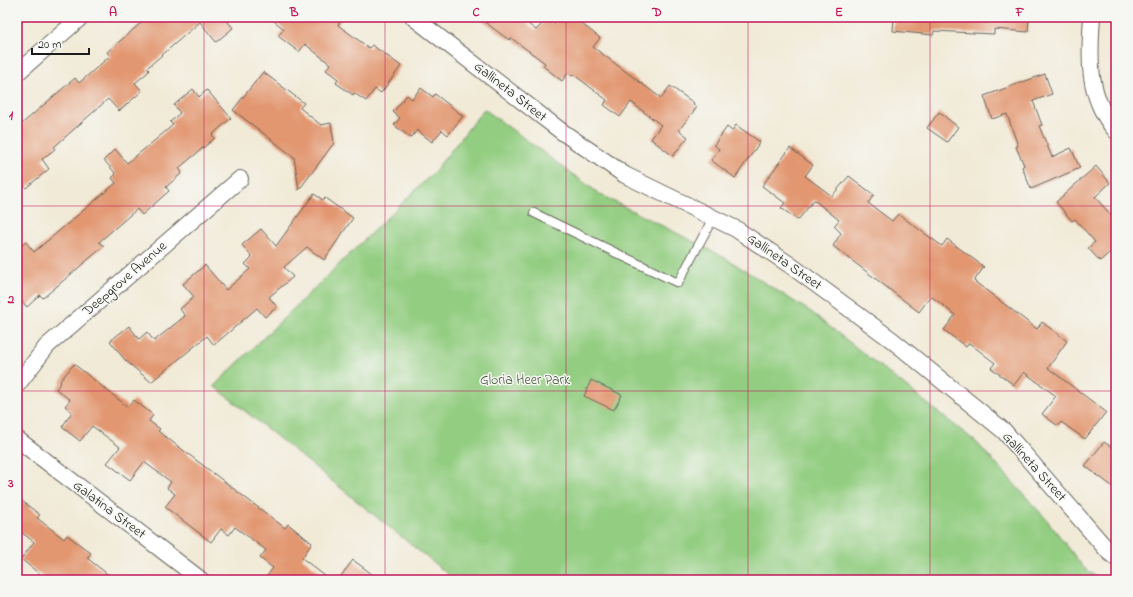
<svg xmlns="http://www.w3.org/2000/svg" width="1133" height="597" font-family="'Indie Flower',sans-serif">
<rect width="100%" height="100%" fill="#f6f6f2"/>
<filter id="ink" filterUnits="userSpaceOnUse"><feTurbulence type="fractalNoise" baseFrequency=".025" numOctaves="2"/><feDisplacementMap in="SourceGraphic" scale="8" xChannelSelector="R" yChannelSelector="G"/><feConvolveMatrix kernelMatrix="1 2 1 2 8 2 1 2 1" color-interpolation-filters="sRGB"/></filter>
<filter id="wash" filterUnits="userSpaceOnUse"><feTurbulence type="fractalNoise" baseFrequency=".012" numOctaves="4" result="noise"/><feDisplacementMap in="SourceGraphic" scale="16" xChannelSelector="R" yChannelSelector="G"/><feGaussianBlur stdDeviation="0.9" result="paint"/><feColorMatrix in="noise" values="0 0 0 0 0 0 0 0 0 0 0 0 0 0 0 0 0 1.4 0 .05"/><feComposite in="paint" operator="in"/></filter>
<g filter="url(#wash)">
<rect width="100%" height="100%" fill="#f1ead7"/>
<path fill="#93cd81" stroke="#58744e" d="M 484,109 L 601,195 L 722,256 L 811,312 L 976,442 L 1047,520 L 1084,568 L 1100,580 L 455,580 L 214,386 L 434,172 Z"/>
<g id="blocks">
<path fill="#e29771" d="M 148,17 L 224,17 L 233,28 L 216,42 L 200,22 L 147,68 L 149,70 L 147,73 L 135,83 L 142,91 L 119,111 L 108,99 L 54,147 L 55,149 L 42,159 L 49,169 L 26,188 L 17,176 L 17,128 L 75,78 L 79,83 L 110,56 L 107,52 Z
M 269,17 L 343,17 L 338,25 L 369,48 L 372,45 L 401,66 L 381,93 L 375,89 L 366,101 L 354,93 L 353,95 L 336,83 L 338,79 L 326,70 L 330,64 L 305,44 L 299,52 L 278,36 L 284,29 Z
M 478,17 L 519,17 L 536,30 L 547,19 L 554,24 L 559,17 L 573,17 L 600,38 L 593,47 L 661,98 L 670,86 L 694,103 L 693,104 L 697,107 L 679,130 L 688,137 L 673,156 L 651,139 L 661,125 L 631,102 L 620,117 L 604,105 L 607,100 L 573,74 L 572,76 L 568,73 L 562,81 L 543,66 L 545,63 L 511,38 L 509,40 Z
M 894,17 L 1029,17 L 1028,32 L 994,29 L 994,34 L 934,31 L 933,35 L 893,31 Z
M 263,72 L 304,103 L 300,108 L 321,125 L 331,123 L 334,143 L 299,190 L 294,157 L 233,110 Z
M 1045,74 L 1052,94 L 1033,101 L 1042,125 L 1039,126 L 1052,157 L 1071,148 L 1080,168 L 1031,189 L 1022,167 L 1024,165 L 1016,147 L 1018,146 L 1007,114 L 992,119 L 984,96 Z
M 421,88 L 433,97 L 435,94 L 463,116 L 448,135 L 442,130 L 432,142 L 417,130 L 411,138 L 394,125 L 400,118 L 393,112 L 407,95 L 412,99 Z
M 193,89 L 199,97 L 207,90 L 231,118 L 212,135 L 215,138 L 179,168 L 182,173 L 166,187 L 169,191 L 142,215 L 137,209 L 99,242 L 104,246 L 43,298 L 40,295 L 27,307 L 17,296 L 17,249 L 26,242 L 34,252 L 116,183 L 112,178 L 116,174 L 104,160 L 115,149 L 127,163 L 142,151 L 173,125 L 170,122 L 180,113 L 174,105 Z
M 939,112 L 958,127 L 947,142 L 927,128 Z
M 736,125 L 760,142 L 735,178 L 711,160 L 719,149 L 714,145 L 727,127 L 732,131 Z
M 790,148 L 813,165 L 805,176 L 832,196 L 849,176 L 874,195 L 868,203 L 892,221 L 898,214 L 942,246 L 947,239 L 984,267 L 974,281 L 1037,329 L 1042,322 L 1067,341 L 1048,368 L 1106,412 L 1085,439 L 1061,422 L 1058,426 L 1042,414 L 1056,396 L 1024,372 L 1014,385 L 991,368 L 995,363 L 969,343 L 966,347 L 944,330 L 955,315 L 931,296 L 919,312 L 833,246 L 841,233 L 834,226 L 839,220 L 814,200 L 798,220 L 781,208 L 785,203 L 762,186 Z
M 1096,166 L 1110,183 L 1095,197 L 1116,221 L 1116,247 L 1100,261 L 1088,248 L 1095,242 L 1075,219 L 1072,221 L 1056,202 Z
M 314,194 L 323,200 L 325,198 L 353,218 L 324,260 L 307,247 L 284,267 L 293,277 L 269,297 L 277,307 L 265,317 L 257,308 L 214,345 L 207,336 L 151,382 L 125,360 L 110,341 L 129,326 L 139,339 L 147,332 L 154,341 L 185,316 L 180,309 L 194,297 L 183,284 L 205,265 L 226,290 L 250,269 L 245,264 L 252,257 L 242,245 L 261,229 L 276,246 Z
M 74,364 L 128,407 L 134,400 L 153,415 L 149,421 L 160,429 L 158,431 L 285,528 L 288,524 L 312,543 L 302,558 L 330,580 L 264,580 L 273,568 L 260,558 L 266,550 L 235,527 L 229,535 L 221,529 L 211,542 L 165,507 L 175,494 L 167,488 L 171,482 L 144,462 L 130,480 L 107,463 L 120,447 L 92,426 L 80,441 L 62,427 L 72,412 L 65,406 L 70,400 L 56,389 L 61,382 L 60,381 Z
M 591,380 L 622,395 L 614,410 L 584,396 Z
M 1104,442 L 1116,450 L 1116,489 L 1085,466 Z
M 17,497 L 40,515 L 37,518 L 64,539 L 67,535 L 91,553 L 87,558 L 115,580 L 47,580 L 21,559 L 34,542 L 17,529 Z
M 353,560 L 380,580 L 338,580 Z"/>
</g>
</g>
<g filter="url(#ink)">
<use href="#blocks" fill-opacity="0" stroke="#67645d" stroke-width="1"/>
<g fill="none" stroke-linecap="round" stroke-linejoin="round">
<defs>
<path id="service" d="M 534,213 L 678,283 L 713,218"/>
<path id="minor" d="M 413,17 L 561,131 L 625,175 L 736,229 L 790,265 L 892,340 L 1004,431 L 1109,552 L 1116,558
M 1092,17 C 1089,58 1087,97 1116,131
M 17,73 L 81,17
M 17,385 L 47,346 L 240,179
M 17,439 L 201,580"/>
</defs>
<use href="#service" stroke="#67645d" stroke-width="10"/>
<use href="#minor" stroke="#67645d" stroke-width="18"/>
<use href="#service" stroke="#fff" stroke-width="8"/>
<use href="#minor" stroke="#fff" stroke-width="16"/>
</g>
</g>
<path fill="none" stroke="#c2185b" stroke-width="1" stroke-opacity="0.55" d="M 204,17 L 204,580M 385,17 L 385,580M 566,17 L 566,580M 748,17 L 748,580M 930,17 L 930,580M 17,206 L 1116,206M 17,391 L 1116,391"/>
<g text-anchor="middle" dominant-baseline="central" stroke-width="3" stroke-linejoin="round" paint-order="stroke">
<g font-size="14" fill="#1c1c1c" stroke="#f6f6f2">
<text transform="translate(510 92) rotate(38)">Gallineta Street</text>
<text transform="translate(784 262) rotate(35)">Gallineta Street</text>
<text transform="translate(125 279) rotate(-41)">Deepgrove Avenue</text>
<text transform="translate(1034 467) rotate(48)">Gallineta Street</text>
<text transform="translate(109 510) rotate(37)">Galatina Street</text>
</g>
<g font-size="14" fill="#465a3f" stroke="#f6f6f2">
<text x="525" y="380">Gloria Heer Park</text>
</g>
</g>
<rect width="1133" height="597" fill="none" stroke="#f6f6f2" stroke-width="44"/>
<path d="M32 48v6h57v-6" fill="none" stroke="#1c1c1c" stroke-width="2"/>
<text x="38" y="48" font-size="12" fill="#1c1c1c" stroke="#f6f6f2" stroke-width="3" paint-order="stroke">20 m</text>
<rect x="22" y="22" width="1089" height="553" fill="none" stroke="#c2185b" stroke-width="1.5"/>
<g font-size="13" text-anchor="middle" font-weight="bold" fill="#c2185b">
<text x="113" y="16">A</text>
<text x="294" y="16">B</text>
<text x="476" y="16">C</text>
<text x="657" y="16">D</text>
<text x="839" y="16">E</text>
<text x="1020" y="16">F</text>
<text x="11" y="119">1</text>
<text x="11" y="303">2</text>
<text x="11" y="487">3</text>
</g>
</svg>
